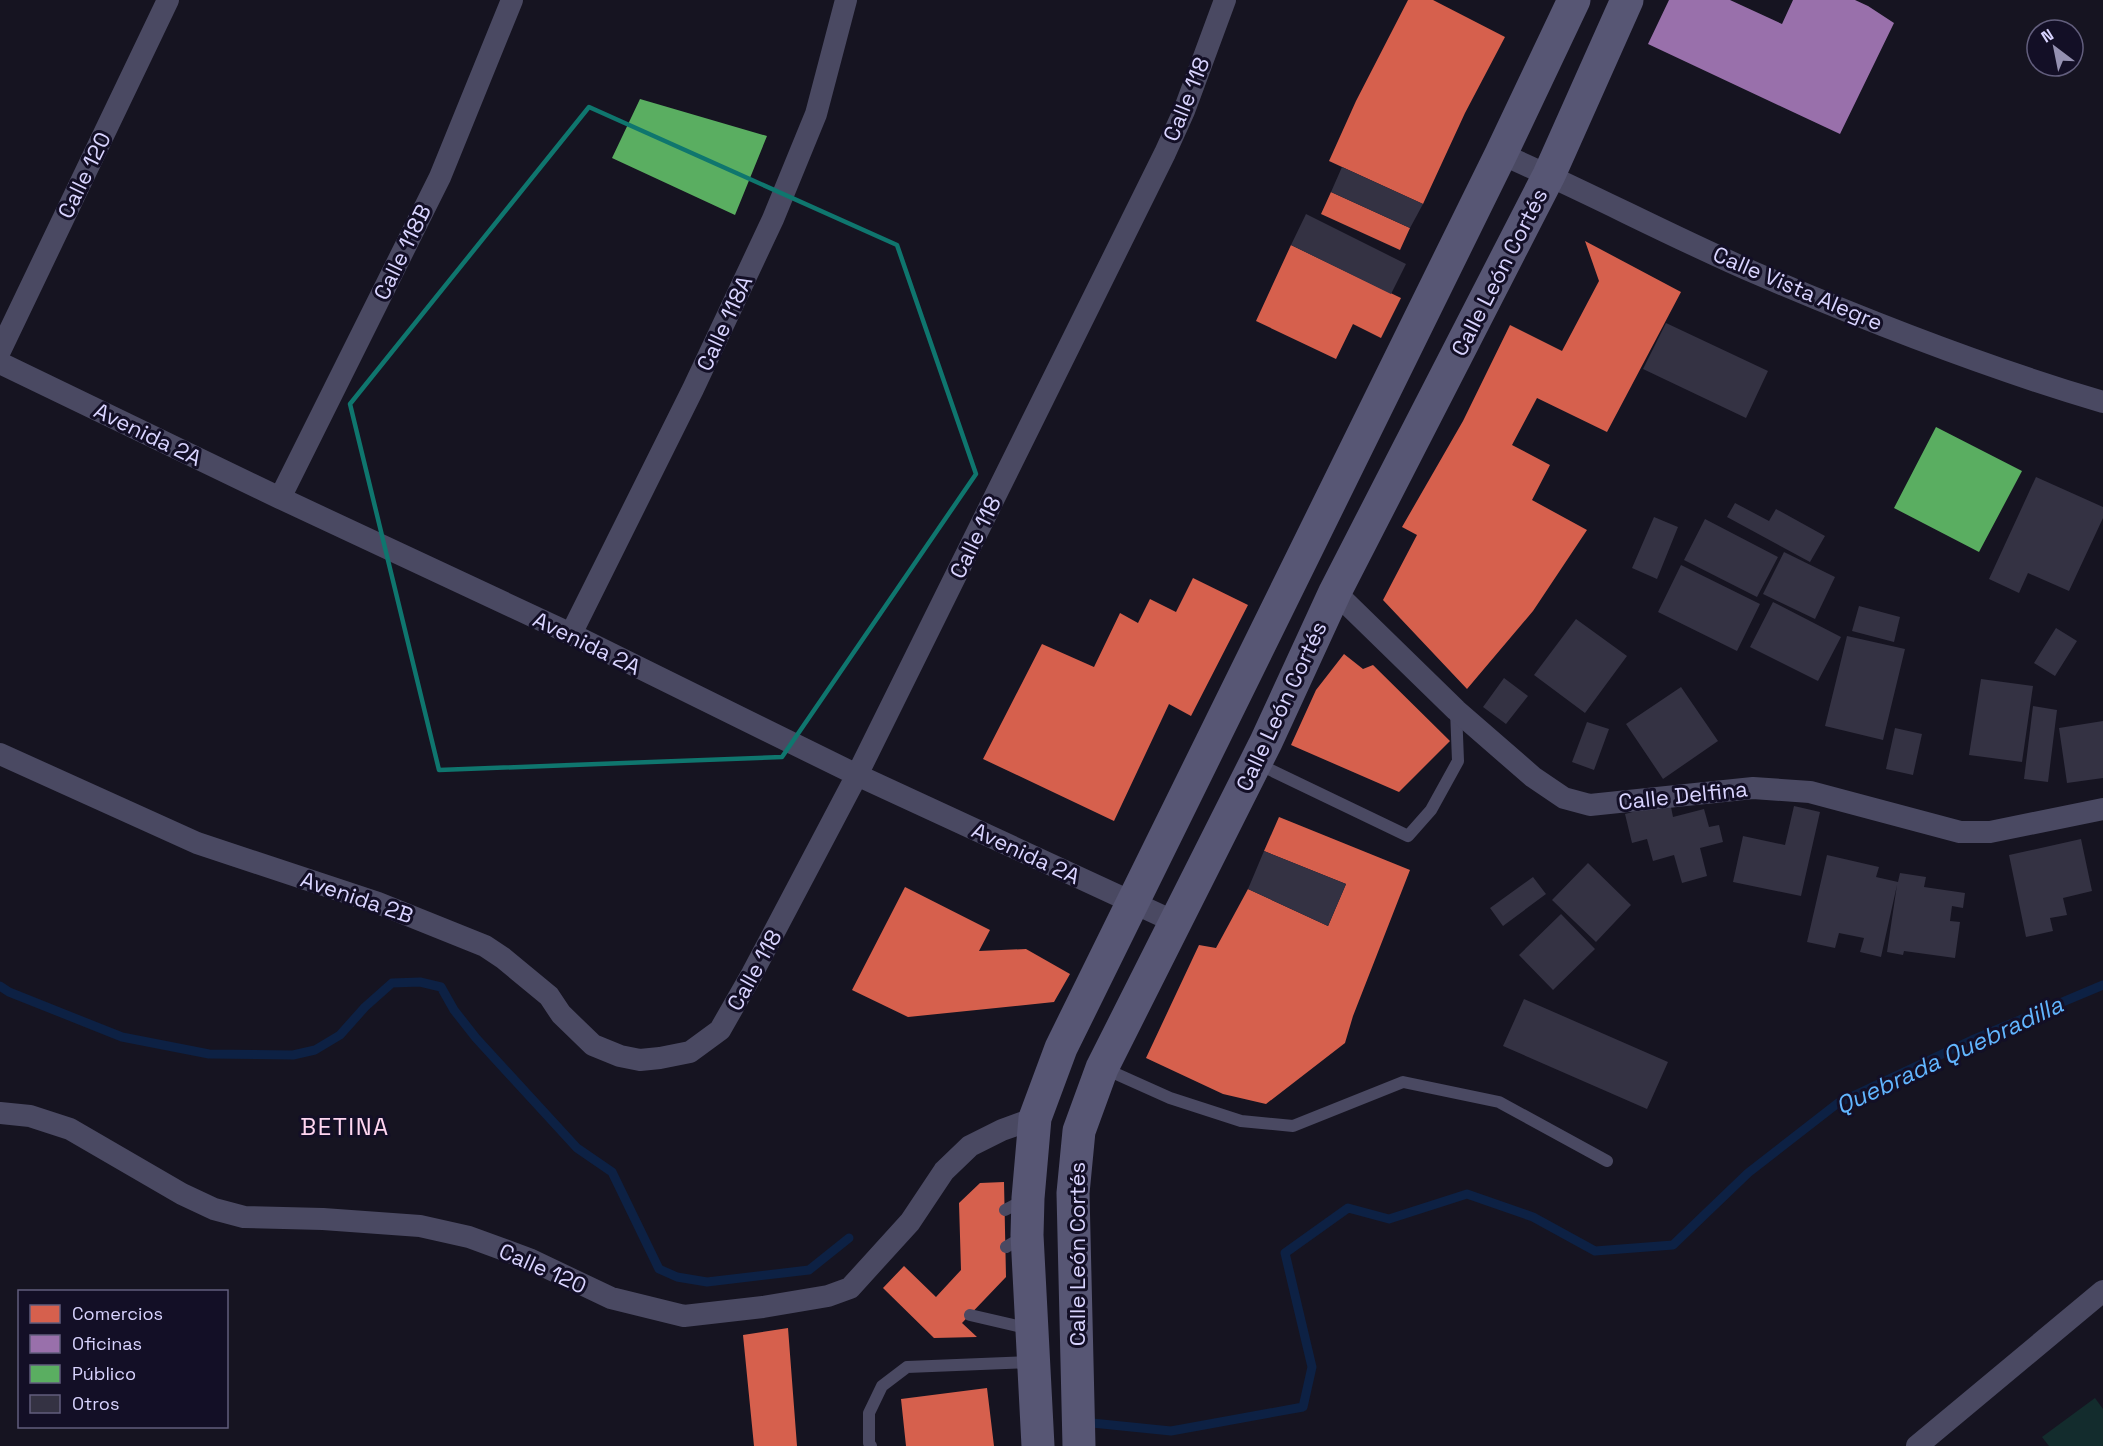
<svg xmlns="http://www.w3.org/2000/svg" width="2103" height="1446" font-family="'Space Grotesk',sans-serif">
<rect width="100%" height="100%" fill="#161421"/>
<path fill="#132c2d" d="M 2095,1398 L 2103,1409 L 2103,1446 L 2049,1446 L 2042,1437 Z"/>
<path fill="#d6604d" d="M 1408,0 L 1433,0 L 1505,37 L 1465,113 L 1423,204 L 1329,161 L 1356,101 Z
M 1331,192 L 1410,228 L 1400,250 L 1321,214 Z
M 1585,241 L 1681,292 L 1607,432 L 1537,398 L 1512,445 L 1550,465 L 1532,500 L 1587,530 L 1533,611 L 1467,689 L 1383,600 L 1417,535 L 1402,527 L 1463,421 L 1510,325 L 1562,351 L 1599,281 Z
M 1291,245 L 1401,298 L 1381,338 L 1353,324 L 1336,359 L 1256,321 Z
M 1193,578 L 1248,605 L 1191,716 L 1169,704 L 1114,821 L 983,759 L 1042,644 L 1094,667 L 1120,613 L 1138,623 L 1150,599 L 1176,612 Z
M 1344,654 L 1363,669 L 1373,665 L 1450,741 L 1399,792 L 1291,745 L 1316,690 Z
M 1279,817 L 1410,870 L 1353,1016 L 1345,1043 L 1266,1104 L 1223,1094 L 1146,1058 L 1199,945 L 1216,948 L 1248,889 L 1328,926 L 1346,884 L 1264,851 Z
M 905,887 L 990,930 L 979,951 L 1026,949 L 1070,974 L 1054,1002 L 908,1017 L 852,990 Z
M 1004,1182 L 1006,1277 L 962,1323 L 977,1337 L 934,1338 L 883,1288 L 904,1266 L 936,1297 L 961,1270 L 959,1203 L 980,1183 Z
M 788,1328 L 797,1446 L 754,1446 L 743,1335 Z
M 987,1388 L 994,1446 L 906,1446 L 901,1399 Z"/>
<path fill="#9970ab" d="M 1669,0 L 1730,0 L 1782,24 L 1793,0 L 1855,0 L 1868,6 L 1894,23 L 1840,134 L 1648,44 Z"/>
<path fill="#5aae61" d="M 640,99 L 767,136 L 735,215 L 612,158 Z
M 1936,427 L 2022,471 L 1979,552 L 1894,508 Z"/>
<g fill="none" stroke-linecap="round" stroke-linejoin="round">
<path stroke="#0d2144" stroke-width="9" d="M 0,986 L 9,992 L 122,1037 L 209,1054 L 293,1055 L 315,1050 L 340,1035 L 365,1007 L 392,983 L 420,982 L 441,987 L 454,1010 L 476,1038 L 577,1148 L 612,1172 L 659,1269 L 677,1277 L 707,1282 L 809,1270 L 849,1238
M 1088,1415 L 1092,1423 L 1171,1431 L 1303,1407 L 1312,1367 L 1285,1253 L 1348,1208 L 1389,1219 L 1467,1194 L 1533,1217 L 1595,1251 L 1673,1245 L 1748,1173 L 1838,1103 L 1972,1040 L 2103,985"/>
</g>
<path fill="#343243" d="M 1342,167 L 1423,204 L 1410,228 L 1331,192 Z
M 1306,214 L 1406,264 L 1391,294 L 1291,245 Z
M 1666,323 L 1768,371 L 1746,418 L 1643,369 Z
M 2036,477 L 2103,507 L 2103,518 L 2069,591 L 2028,573 L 2019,593 L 1989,579 Z
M 1735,503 L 1769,521 L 1776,509 L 1825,536 L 1810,562 L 1727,517 Z
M 1654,517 L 1678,527 L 1657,579 L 1632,568 Z
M 1705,519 L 1778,557 L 1757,597 L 1684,560 Z
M 1784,552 L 1835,577 L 1815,619 L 1763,594 Z
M 1681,565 L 1760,604 L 1737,651 L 1658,612 Z
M 1773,602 L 1841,637 L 1818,681 L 1750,647 Z
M 1859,606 L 1900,617 L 1894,642 L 1852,631 Z
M 1576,619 L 1627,656 L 1585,713 L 1534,675 Z
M 2056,628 L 2077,641 L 2055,676 L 2034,663 Z
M 1847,636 L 1905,649 L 1883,740 L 1825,726 Z
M 1504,678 L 1528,696 L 1506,724 L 1483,707 Z
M 1981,679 L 2033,686 L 2022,762 L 1969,755 Z
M 1681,687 L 1718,741 L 1663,779 L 1626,724 Z
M 2033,706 L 2057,710 L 2048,782 L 2024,779 Z
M 2103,721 L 2103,778 L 2067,783 L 2059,728 Z
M 1587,722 L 1609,729 L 1594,770 L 1572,762 Z
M 1895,728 L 1922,734 L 1913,775 L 1886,769 Z
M 1670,802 L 1673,817 L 1704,809 L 1709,827 L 1719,825 L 1723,842 L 1700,848 L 1707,876 L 1682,883 L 1674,855 L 1653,861 L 1647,839 L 1632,843 L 1625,814 Z
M 1794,806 L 1820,812 L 1801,896 L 1733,882 L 1743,836 L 1785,845 Z
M 2081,839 L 2092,891 L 2063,898 L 2067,915 L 2050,918 L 2053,931 L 2026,937 L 2009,855 Z
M 1264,851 L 1346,884 L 1328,926 L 1248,889 Z
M 1827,855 L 1879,867 L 1876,877 L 1898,882 L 1900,873 L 1926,877 L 1924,887 L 1965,893 L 1963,908 L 1952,906 L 1950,921 L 1960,922 L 1955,958 L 1904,951 L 1903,955 L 1887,952 L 1897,885 L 1881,957 L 1860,952 L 1864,938 L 1839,933 L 1835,948 L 1807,942 Z
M 1588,863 L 1631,905 L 1596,942 L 1552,900 Z
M 1533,877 L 1546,894 L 1503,926 L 1490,908 Z
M 1561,914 L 1595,949 L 1553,990 L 1519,955 Z
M 1524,999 L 1668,1062 L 1647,1109 L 1503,1046 Z"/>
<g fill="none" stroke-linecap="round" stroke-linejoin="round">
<path stroke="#4a4962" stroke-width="12" d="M 1256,763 L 1408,836 L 1431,810 L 1458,761 L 1456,710
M 1103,1068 L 1170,1098 L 1241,1121 L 1293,1126 L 1403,1082 L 1499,1102 L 1607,1161
M 1005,1210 L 1024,1200
M 1006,1247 L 1023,1237
M 970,1315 L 1030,1329
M 871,1446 L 869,1443 L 869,1413 L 882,1386 L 907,1367 L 1032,1362"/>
<path stroke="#4a4962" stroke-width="22" d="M 1501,154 C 1586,191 1668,235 1753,272 C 1867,321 1984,367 2103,402
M 0,351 L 168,0
M 0,363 L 280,498 L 571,634 L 857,775 L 1175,922
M 280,498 L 440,177 L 512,0
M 1335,592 L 1456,710 L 1533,777 L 1564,798 L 1590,805 L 1753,788 L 1810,792 L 1960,832 L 1990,832 L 2103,809
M 571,634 L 693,389 L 773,219 L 816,114 L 846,0
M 0,754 L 197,843 L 378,903 L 485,946 L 503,958 L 549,996 L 561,1014 L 593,1045 L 620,1056 L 640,1060 L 660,1058 L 690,1052 L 720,1030 L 752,974 L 857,775 L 1165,153 L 1184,111 L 1225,0
M 0,1113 L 30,1116 L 70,1129 L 182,1194 L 214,1209 L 244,1217 L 323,1219 L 420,1226 L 469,1237 L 529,1259 L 611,1298 L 684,1316 L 763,1307 L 828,1296 L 850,1288 L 910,1222 L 944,1171 L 970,1146 L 1002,1130 L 1035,1118
M 1917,1446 L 2103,1291"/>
<path stroke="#575674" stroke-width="33" d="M 1038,1446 L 1027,1235 L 1028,1198 L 1035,1118 L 1061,1048 L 1501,154 L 1574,0
M 1079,1446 L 1073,1193 L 1079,1131 L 1102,1068 L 1266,742 L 1335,592 L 1549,175 L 1627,0"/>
</g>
<path fill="none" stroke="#0f766e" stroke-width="4.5" stroke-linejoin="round" d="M 589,107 L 897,245 L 976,474 L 782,757 L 439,770 L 350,404 Z"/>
<g text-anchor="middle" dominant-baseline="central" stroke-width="6" stroke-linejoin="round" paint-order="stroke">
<g font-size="22" fill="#d9d4ff" stroke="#130f26">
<text transform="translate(1186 99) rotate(-68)">Calle 118</text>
<text transform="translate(84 175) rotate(-64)">Calle 120</text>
<text transform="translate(402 252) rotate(-64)">Calle 118B</text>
<text transform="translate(1499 272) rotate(-63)">Calle León Cortés</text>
<text transform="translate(1798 288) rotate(23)">Calle Vista Alegre</text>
<text transform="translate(724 323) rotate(-65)">Calle 118A</text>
<text transform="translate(148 434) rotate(26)">Avenida 2A</text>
<text transform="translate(975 537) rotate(-64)">Calle 118</text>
<text transform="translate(587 643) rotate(26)">Avenida 2A</text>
<text transform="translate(1281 706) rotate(-65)">Calle León Cortés</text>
<text transform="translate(1683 795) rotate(-6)">Calle Delfina</text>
<text transform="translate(1026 853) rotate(25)">Avenida 2A</text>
<text transform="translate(357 897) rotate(19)">Avenida 2B</text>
<text transform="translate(754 970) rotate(-61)">Calle 118</text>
<text transform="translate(1077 1254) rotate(-90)">Calle León Cortés</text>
<text transform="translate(543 1268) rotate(24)">Calle 120</text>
</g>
<g font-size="24" font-style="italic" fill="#62b6ff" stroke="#130f26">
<text transform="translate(1949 1055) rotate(-25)">Quebrada Quebradilla</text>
</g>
<g font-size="24" letter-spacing="1.5" fill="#ffd6f0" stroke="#130f26">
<text x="345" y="1126">BETINA</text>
</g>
</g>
<rect x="18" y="1290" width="210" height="138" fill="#130f26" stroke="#625e7d" stroke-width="1.5"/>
<rect x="30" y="1305" width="30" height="18" fill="#d6604d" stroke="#625e7d" stroke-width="1.5"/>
<text x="72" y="1320" font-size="18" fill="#d9d4ff">Comercios</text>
<rect x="30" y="1335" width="30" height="18" fill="#9970ab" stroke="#625e7d" stroke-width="1.5"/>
<text x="72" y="1350" font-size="18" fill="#d9d4ff">Oficinas</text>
<rect x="30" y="1365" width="30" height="18" fill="#5aae61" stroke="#625e7d" stroke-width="1.5"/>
<text x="72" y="1380" font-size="18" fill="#d9d4ff">Público</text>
<rect x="30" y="1395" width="30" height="18" fill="#343243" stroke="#625e7d" stroke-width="1.5"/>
<text x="72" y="1410" font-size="18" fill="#d9d4ff">Otros</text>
<g transform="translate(2055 48) rotate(328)"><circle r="28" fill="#130f26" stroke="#625e7d" stroke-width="1.5"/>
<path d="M0-4.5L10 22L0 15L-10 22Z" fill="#9591b1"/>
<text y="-9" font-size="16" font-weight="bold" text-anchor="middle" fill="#d9d4ff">N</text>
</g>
</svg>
